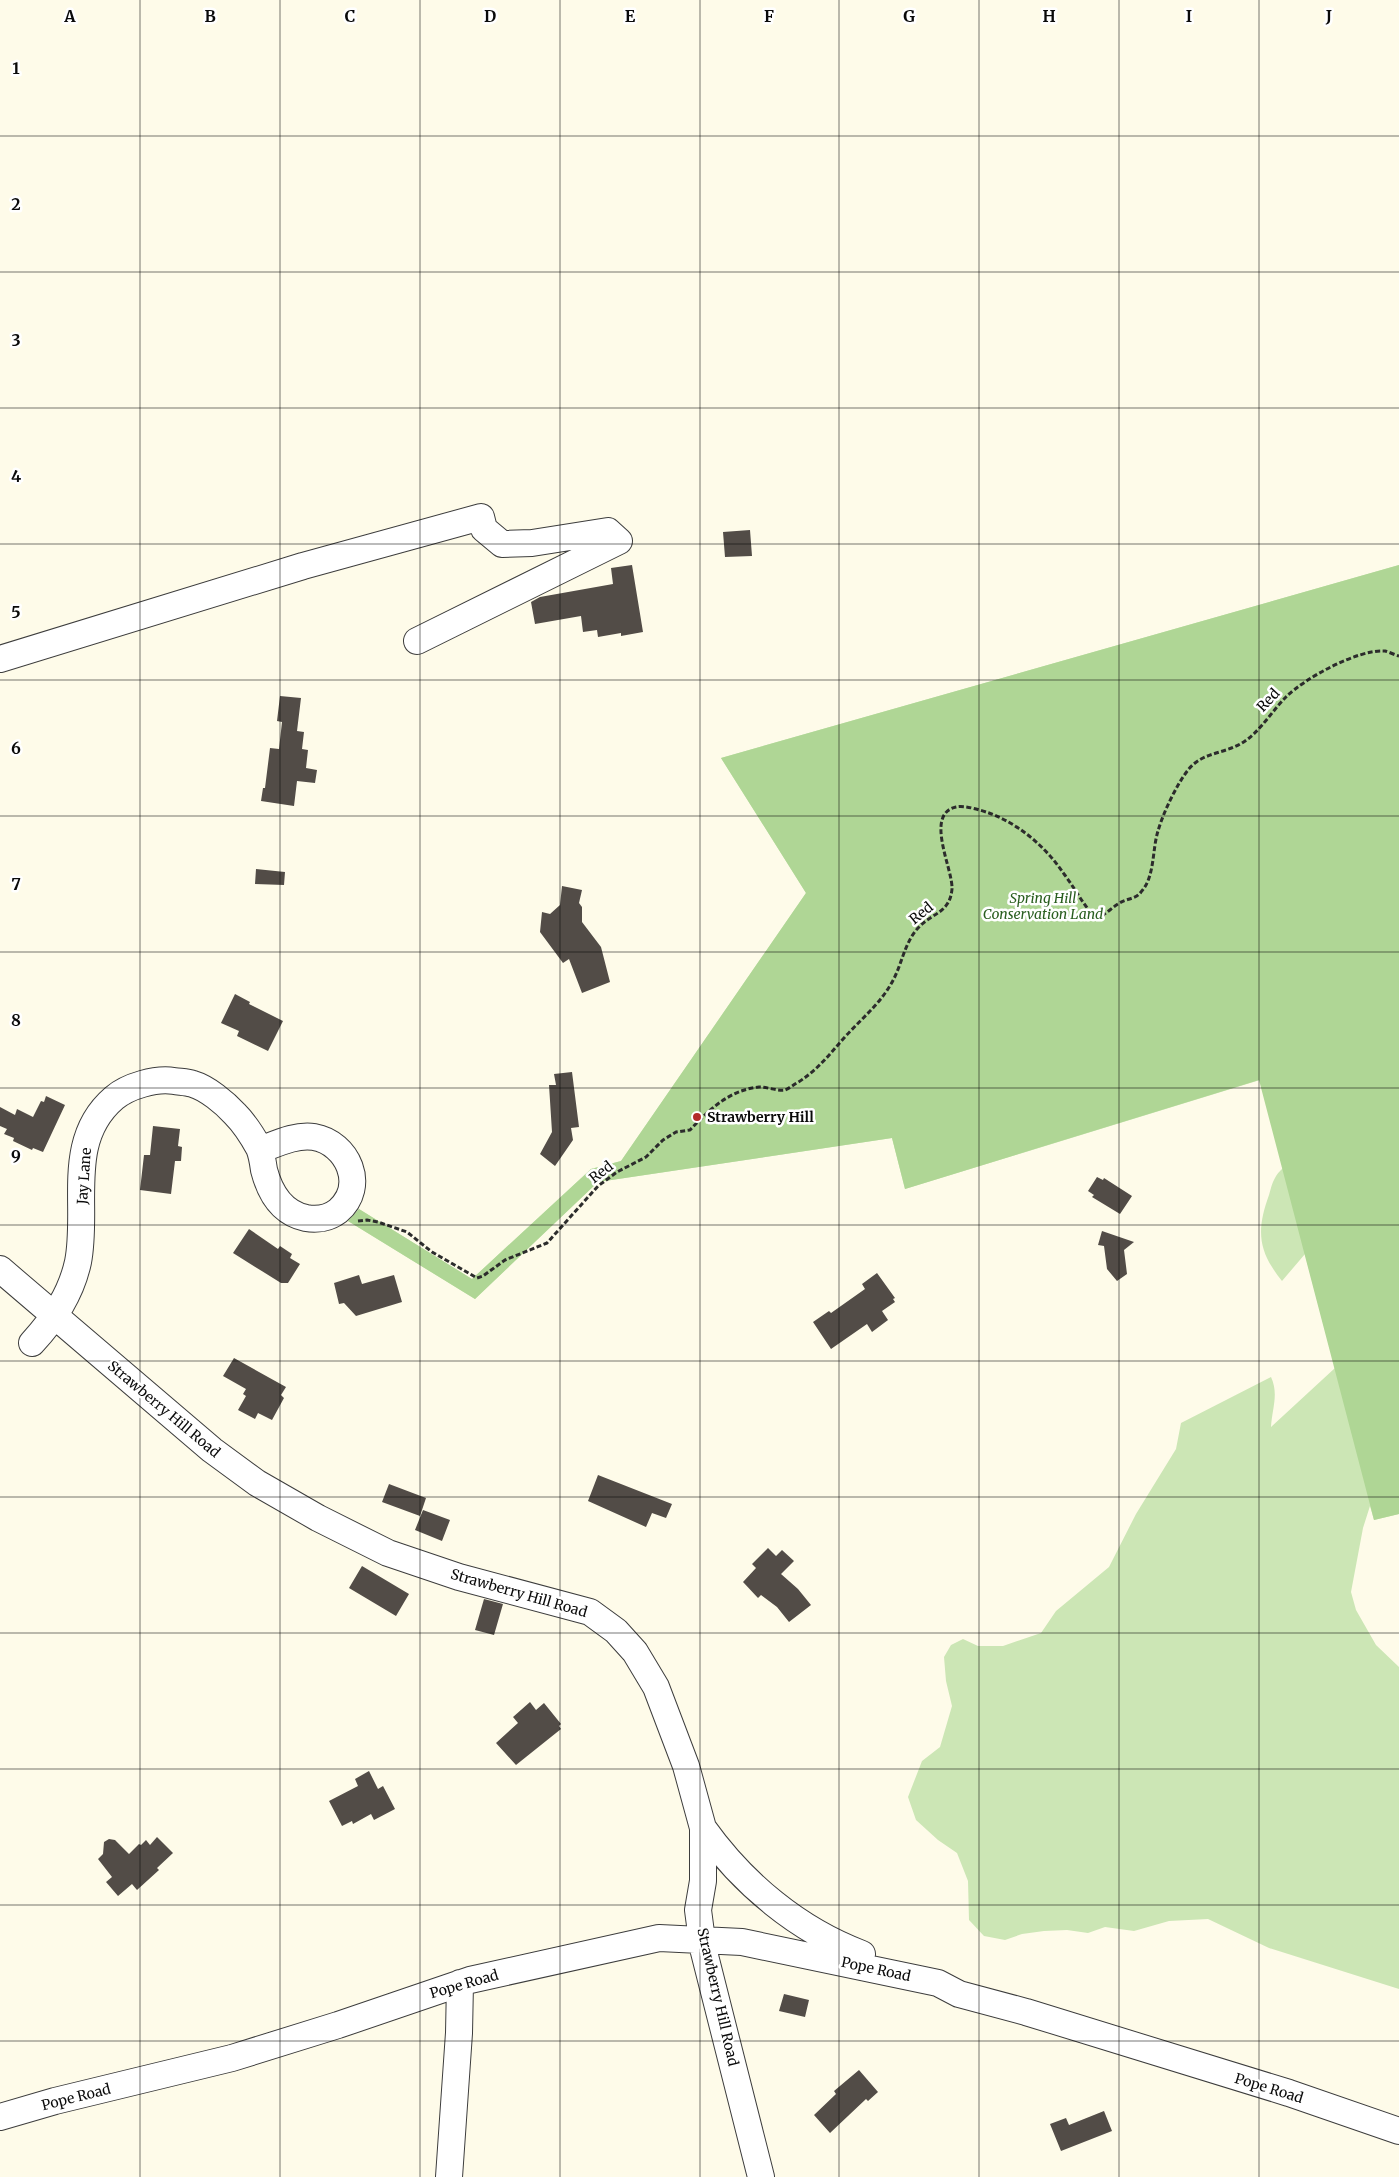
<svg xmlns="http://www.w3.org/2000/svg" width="1399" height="2177" font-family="Merriweather,serif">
<rect width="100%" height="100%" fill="#fefbe9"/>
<path fill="#cce6b5" d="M 1399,565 L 1399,1514 L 1374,1520 L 1370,1506 L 1363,1528 L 1351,1592 L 1356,1610 L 1376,1645 L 1399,1667 L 1399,1989 L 1269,1948 L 1208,1919 L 1169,1921 L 1134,1931 L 1105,1927 L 1088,1933 L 1067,1930 L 1044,1931 L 1022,1934 L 1005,1940 L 984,1936 L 969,1920 L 968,1881 L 957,1853 L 938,1840 L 916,1820 L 908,1797 L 922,1761 L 940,1747 L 952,1706 L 946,1681 L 944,1657 L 951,1645 L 963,1639 L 978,1646 L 1003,1646 L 1041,1633 L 1056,1611 L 1109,1567 L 1136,1514 L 1176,1449 L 1181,1423 L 1271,1377 C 1279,1394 1272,1409 1271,1427 L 1335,1368 L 1305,1254 L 1282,1281 C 1258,1251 1256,1231 1269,1195 C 1272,1184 1274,1176 1283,1168 L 1260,1080 L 905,1189 L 892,1138 L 598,1182 L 475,1299 L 348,1221 L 359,1209 L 472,1279 L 591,1169 L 621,1161 L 806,893 L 721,758 Z"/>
<path fill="#afd695" d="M 1399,565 L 1399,1514 L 1374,1520 L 1259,1080 L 905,1189 L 892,1138 L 598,1182 L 475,1299 L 348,1221 L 359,1209 L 472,1279 L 591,1169 L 621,1161 L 806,893 L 721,758 Z"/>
<path fill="#524c47" d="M 750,530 L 752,556 L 725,557 L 723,532 Z
M 632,565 L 643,632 L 621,636 L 621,633 L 598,637 L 597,630 L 583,632 L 581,616 L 535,624 L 531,602 L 540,597 L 613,584 L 611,568 Z
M 280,696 L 301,698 L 297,731 L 304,732 L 302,749 L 308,750 L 306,768 L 317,770 L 315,783 L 297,781 L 294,806 L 261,801 L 263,788 L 265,788 L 270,748 L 279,749 L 282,722 L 277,721 Z
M 256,869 L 285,872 L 284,885 L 255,884 Z
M 562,886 L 582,890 L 579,903 L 582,907 L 582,922 L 601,947 L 610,982 L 582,993 L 569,959 L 563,963 L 540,932 L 542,912 L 550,914 L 560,905 Z
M 235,994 L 250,1002 L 249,1004 L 283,1021 L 268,1051 L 237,1036 L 239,1031 L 221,1023 Z
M 572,1072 L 579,1127 L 571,1128 L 573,1140 L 555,1166 L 540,1154 L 552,1132 L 549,1085 L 556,1085 L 554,1074 Z
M 46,1096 L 65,1105 L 43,1152 L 33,1148 L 32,1150 L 13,1141 L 14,1138 L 4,1134 L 7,1129 L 0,1126 L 0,1107 L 15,1115 L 17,1109 L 33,1117 L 41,1101 L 44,1102 Z
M 153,1126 L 180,1129 L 178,1146 L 182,1147 L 181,1161 L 175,1161 L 171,1194 L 140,1190 L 144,1155 L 150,1155 Z
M 1097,1177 L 1103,1180 L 1104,1178 L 1132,1196 L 1120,1214 L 1092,1197 L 1094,1195 L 1088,1191 Z
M 249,1229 L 278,1249 L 280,1246 L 292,1254 L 290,1258 L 300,1264 L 288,1283 L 281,1283 L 233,1253 Z
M 1102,1231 L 1134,1242 L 1124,1250 L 1127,1274 L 1117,1281 L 1107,1269 L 1104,1246 L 1098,1245 Z
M 877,1273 L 895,1298 L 893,1299 L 895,1302 L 882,1311 L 888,1320 L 872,1332 L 867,1324 L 831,1349 L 813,1322 L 829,1311 L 831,1313 L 865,1289 L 862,1284 Z
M 359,1275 L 362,1284 L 394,1275 L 402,1302 L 356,1316 L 344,1303 L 339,1304 L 334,1283 Z
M 234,1358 L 286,1387 L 281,1395 L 284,1398 L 272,1420 L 258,1413 L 255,1419 L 238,1410 L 246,1396 L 243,1394 L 246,1389 L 223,1376 Z
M 598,1475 L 672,1504 L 666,1518 L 652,1513 L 646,1527 L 588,1501 Z
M 389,1484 L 426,1498 L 420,1516 L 382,1502 Z
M 423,1510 L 450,1520 L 442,1541 L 415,1530 Z
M 768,1548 L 776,1556 L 782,1550 L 794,1561 L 781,1574 L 798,1589 L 811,1605 L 789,1622 L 777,1607 L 761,1595 L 758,1598 L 743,1582 L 756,1568 L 752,1564 Z
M 362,1566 L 409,1594 L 396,1616 L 349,1588 Z
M 484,1599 L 503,1604 L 494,1635 L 475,1630 Z
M 530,1702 L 536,1710 L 544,1703 L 561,1724 L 559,1726 L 561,1729 L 516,1765 L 496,1743 L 518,1723 L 513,1717 Z
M 369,1771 L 378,1789 L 383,1786 L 395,1809 L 374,1820 L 371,1814 L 353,1824 L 352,1821 L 342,1826 L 329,1801 L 358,1786 L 355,1779 Z
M 157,1837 L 173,1853 L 157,1868 L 159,1870 L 137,1890 L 132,1884 L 118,1896 L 106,1882 L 112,1877 L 98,1859 L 103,1854 L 104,1842 L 109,1839 L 115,1840 L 129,1854 L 139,1844 L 141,1845 L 146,1840 L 150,1845 Z
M 784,1994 L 809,2000 L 805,2017 L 779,2011 Z
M 859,2070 L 878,2092 L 868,2101 L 866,2099 L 830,2133 L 814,2115 L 836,2094 L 834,2091 Z
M 1104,2111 L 1112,2131 L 1061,2151 L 1050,2124 L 1066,2118 L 1069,2125 Z"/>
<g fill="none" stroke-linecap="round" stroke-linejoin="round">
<defs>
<path id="minor" d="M 0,659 L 303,566 L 481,517 L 484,529 L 502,544 L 532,543 L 608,531 L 619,541 L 417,641
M 0,1269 L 212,1450 L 257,1483 L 318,1518 L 388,1553 L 459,1577 L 590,1612 L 616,1631 L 635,1652 L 656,1687 L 686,1766 L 703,1828 L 703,1881 L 698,1910 L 703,1948 L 761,2177
M 32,1343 C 54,1319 71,1294 78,1262 C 89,1207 64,1141 114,1098 C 128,1086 156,1078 174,1081 C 180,1082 187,1082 193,1084 C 207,1088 225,1103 235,1114 C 244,1123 253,1137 259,1148 C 262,1155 263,1163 264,1170 C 270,1193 282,1213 306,1218 C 317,1220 329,1218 338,1211 C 367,1186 348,1143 314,1137 C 296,1134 276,1144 260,1150
M 703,1828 C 743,1884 798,1930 862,1954
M 0,2117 L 55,2101 L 232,2058 L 338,2025 L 470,1980 L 659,1938 L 742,1942 L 938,1983 L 959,1994 L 1026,2012 L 1289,2093 L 1399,2131
M 449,2177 L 459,2033 L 460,1983"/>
</defs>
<use href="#minor" stroke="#3d3d3d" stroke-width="28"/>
<path stroke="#2c2c2c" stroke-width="3" stroke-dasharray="5 2.5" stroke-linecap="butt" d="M 358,1221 L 367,1220 L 378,1222 L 407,1232 L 432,1252 L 477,1278 L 483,1276 L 505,1260 L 547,1243 L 598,1186 L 617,1172 L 646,1157 L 663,1140 L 676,1132 L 690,1130 C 709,1110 729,1090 759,1087 C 767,1087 777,1091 785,1090 C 788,1089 792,1086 795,1084 C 816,1072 828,1056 844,1038 C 860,1020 879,1005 891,984 C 902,966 904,942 919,927 C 932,913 950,913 952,889 C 953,869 924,814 956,807 C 965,805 980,810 989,813 C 1019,824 1046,847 1064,874 C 1074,887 1081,901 1092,914 L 1103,915 C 1108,912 1113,907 1118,904 C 1126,898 1135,900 1141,892 C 1155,877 1152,850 1158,831 C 1163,813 1177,784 1188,770 C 1202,752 1224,754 1242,743 C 1259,733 1272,711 1286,697 C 1305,678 1358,649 1385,651 C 1389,652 1395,655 1399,656"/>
<use href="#minor" stroke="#fff" stroke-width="26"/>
</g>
<path fill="none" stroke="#0a0a0a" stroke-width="1" stroke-opacity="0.55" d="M 140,0 L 140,2177M 280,0 L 280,2177M 420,0 L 420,2177M 560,0 L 560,2177M 700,0 L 700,2177M 839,0 L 839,2177M 979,0 L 979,2177M 1119,0 L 1119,2177M 1259,0 L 1259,2177M 0,136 L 1399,136M 0,272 L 1399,272M 0,408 L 1399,408M 0,544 L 1399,544M 0,680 L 1399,680M 0,816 L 1399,816M 0,952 L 1399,952M 0,1088 L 1399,1088M 0,1225 L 1399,1225M 0,1361 L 1399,1361M 0,1497 L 1399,1497M 0,1633 L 1399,1633M 0,1769 L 1399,1769M 0,1905 L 1399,1905M 0,2041 L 1399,2041"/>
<circle fill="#b32b2a" stroke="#fff" stroke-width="2" cx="697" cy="1117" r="5"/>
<g text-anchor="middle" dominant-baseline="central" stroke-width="5" stroke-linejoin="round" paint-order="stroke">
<g font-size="14" fill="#0a0a0a" stroke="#fff">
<text transform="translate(1268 700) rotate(-47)">Red</text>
<text transform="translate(921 913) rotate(-39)">Red</text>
<text transform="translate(601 1172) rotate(-38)">Red</text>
<text transform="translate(84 1176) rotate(-86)">Jay Lane</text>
<text transform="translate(164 1409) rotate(40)">Strawberry Hill Road</text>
<text transform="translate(519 1593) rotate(16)">Strawberry Hill Road</text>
<text transform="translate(876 1969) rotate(12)">Pope Road</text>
<text transform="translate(464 1984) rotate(-16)">Pope Road</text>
<text transform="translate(718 1997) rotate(77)">Strawberry Hill Road</text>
<text transform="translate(1269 2088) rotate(17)">Pope Road</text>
<text transform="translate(76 2097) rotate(-14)">Pope Road</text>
</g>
<g font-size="14" font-style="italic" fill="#295e1f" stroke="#fff">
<text x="1043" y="898">Spring Hill<tspan x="1043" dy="16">Conservation Land</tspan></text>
</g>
<g font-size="14" font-weight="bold" fill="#0a0a0a" stroke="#fff" text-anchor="start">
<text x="707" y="1117">Strawberry Hill</text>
</g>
</g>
<g font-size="16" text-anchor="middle" font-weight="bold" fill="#0a0a0a" stroke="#fff" stroke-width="5" stroke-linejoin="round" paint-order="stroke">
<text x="70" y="22">A</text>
<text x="210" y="22">B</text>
<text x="350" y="22">C</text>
<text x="490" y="22">D</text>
<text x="630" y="22">E</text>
<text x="769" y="22">F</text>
<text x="909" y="22">G</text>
<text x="1049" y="22">H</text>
<text x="1189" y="22">I</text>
<text x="1329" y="22">J</text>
<text x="16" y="74">1</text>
<text x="16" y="210">2</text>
<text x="16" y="346">3</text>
<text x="16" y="482">4</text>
<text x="16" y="618">5</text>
<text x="16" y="754">6</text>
<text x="16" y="890">7</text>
<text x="16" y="1026">8</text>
<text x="16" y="1162">9</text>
</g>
</svg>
